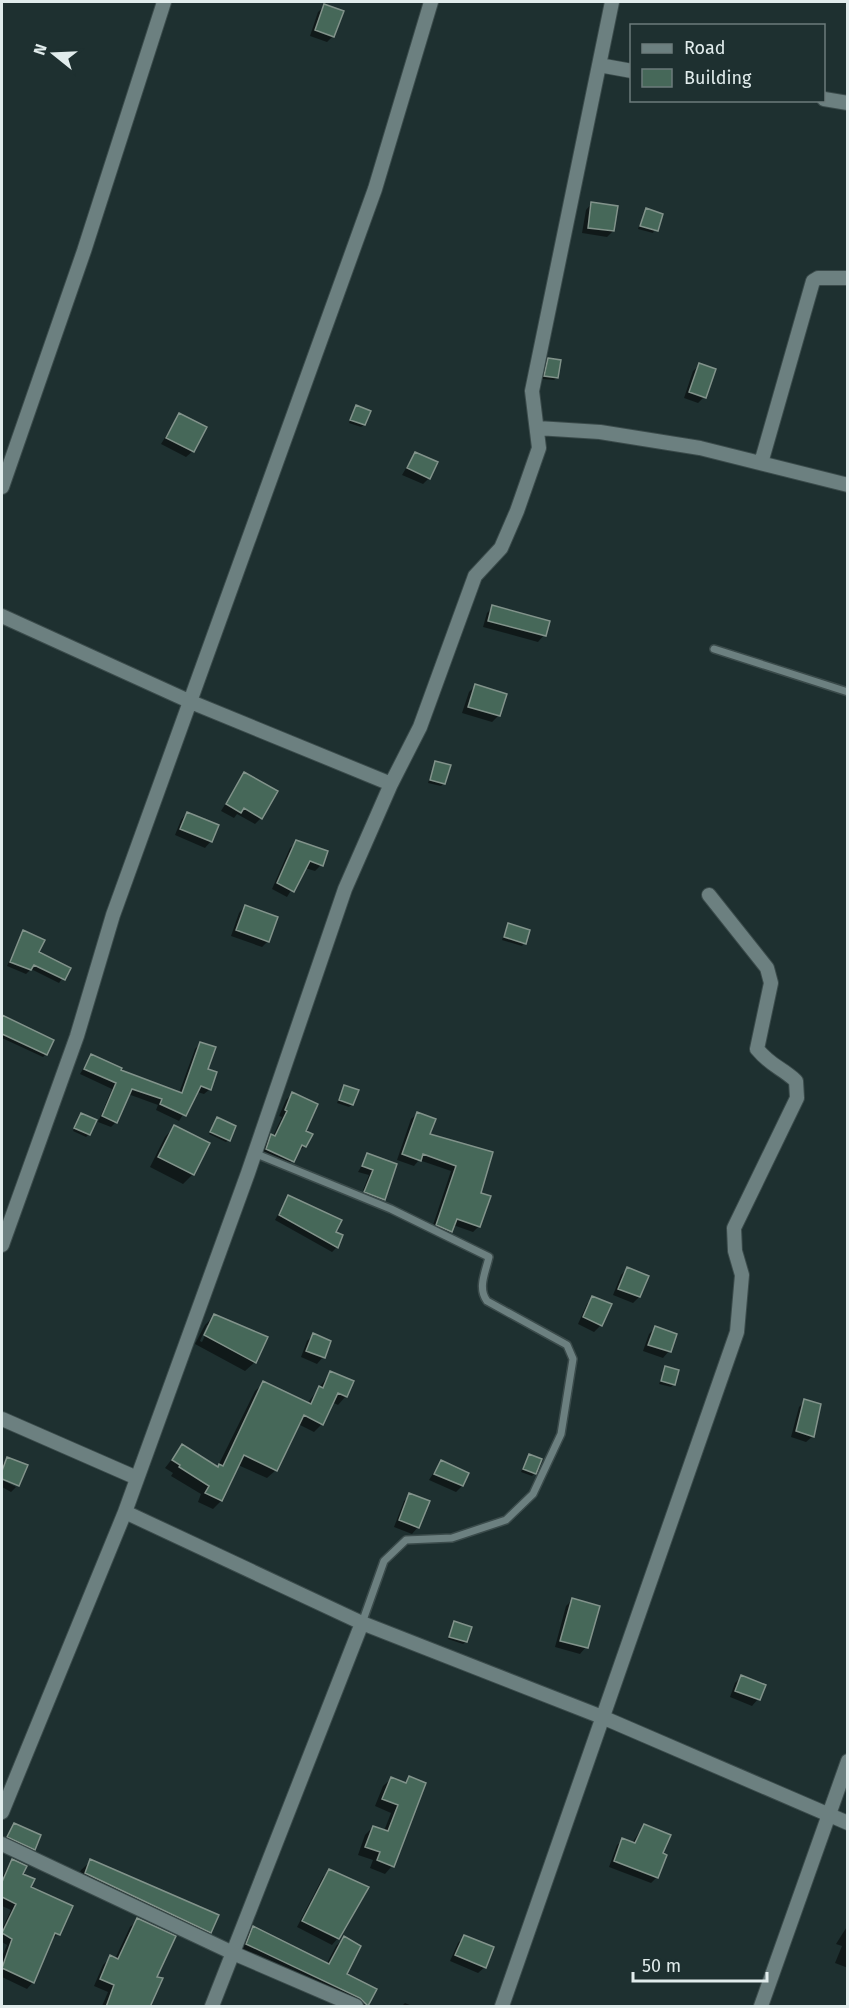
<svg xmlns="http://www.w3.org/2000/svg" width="849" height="2008" font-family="'Fira Sans',sans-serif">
<rect width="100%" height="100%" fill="#1e3030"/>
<path fill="#0007" fill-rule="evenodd" d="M 325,6 L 333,36 L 327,42 L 310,36 L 318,12 Z
M 592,203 L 613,231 L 607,237 L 582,233 L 586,210 Z
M 646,210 L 661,215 L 653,233 L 638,229 Z
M 548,360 L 557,378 L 554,380 L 542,379 Z
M 700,365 L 704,397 L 698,403 L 684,398 L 693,371 Z
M 356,407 L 364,425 L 361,427 L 349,423 Z
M 179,415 L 193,451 L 186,457 L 161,444 Z
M 415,453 L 429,478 L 423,484 L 402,475 Z
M 493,607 L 544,635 L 538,642 L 483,627 L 487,613 Z
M 475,686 L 505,695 L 498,716 L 492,722 L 462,713 L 469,692 Z
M 436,762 L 444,783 L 441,786 L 428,783 Z
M 244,774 L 261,818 L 255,824 L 237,814 L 234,818 L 221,811 Z
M 187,813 L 211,841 L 205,848 L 175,835 L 181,820 Z
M 297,842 L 321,865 L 315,871 L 305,868 L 287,897 L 272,889 L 290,848 Z
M 245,906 L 268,941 L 262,947 L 231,936 L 239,913 Z
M 508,925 L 524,943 L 522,946 L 502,940 Z
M 23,932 L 37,953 L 69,968 L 59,983 L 31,969 L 26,974 L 7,966 Z
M 2,1017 L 52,1041 L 46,1054 L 43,1057 L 2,1038 Z
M 200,1044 L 210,1089 L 204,1094 L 197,1092 L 179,1121 L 156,1110 L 158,1105 L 128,1094 L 116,1122 L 111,1127 L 98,1122 L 112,1089 L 80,1074 L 91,1056 L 119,1071 L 179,1093 L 195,1049 Z
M 345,1087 L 352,1105 L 349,1107 L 337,1103 Z
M 292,1094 L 304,1131 L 305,1146 L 297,1152 L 287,1168 L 260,1155 L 265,1142 L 273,1136 L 282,1117 L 279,1116 L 286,1100 Z
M 417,1114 L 428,1135 L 491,1153 L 479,1194 L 479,1226 L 473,1232 L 453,1225 L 445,1237 L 431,1231 L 451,1171 L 419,1160 L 414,1166 L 397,1160 L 411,1119 Z
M 81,1115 L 89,1134 L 86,1137 L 73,1131 Z
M 217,1119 L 229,1140 L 226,1142 L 209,1134 Z
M 174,1127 L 193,1174 L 183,1184 L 150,1167 L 165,1137 Z
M 368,1155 L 395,1165 L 383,1200 L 363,1190 L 369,1175 L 358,1172 Z
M 288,1196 L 334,1233 L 337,1247 L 332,1252 L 275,1220 Z
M 627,1269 L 639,1297 L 633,1303 L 613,1295 L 621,1275 Z
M 593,1298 L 601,1325 L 594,1332 L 578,1324 L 587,1304 Z
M 214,1316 L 255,1362 L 245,1371 L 195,1344 L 205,1325 ZM 207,1325 L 210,1325 L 202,1342 L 200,1341 Z
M 655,1328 L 669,1351 L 663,1358 L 643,1351 L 649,1334 Z
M 313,1335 L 323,1357 L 317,1364 L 301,1357 L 307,1341 Z
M 666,1368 L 674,1384 L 671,1387 L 659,1384 Z
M 331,1372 L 346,1396 L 338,1405 L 332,1402 L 322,1424 L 314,1432 L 298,1424 L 276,1470 L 267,1478 L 238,1465 L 221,1501 L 213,1509 L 198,1502 L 201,1494 L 171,1476 L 173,1473 L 165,1468 L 182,1446 L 217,1468 L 255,1391 L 264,1383 L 307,1404 Z
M 805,1401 L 813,1436 L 806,1442 L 791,1437 L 799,1407 Z
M 529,1456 L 535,1473 L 532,1476 L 521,1472 Z
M 8,1459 L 18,1485 L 17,1486 L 17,1484 L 2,1477 L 2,1465 Z
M 441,1461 L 462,1486 L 456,1492 L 429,1480 Z
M 2,1480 L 16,1487 L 11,1492 L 2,1487 Z
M 410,1495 L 418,1527 L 412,1534 L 394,1527 L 404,1501 Z
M 572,1600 L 586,1647 L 580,1654 L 555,1647 L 566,1606 Z
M 455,1623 L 466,1642 L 463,1644 L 448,1639 Z
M 741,1677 L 758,1699 L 752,1706 L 730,1697 L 735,1683 Z
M 409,1778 L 392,1866 L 385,1874 L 370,1868 L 373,1860 L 358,1855 L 365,1835 L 373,1827 L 384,1831 L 391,1813 L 375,1806 L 383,1786 L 391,1779 L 404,1784 Z
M 14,1825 L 33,1849 L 27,1855 L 2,1843 Z
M 644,1825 L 661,1854 L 657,1877 L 651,1883 L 609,1867 L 617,1845 L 623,1840 L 632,1843 Z
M 12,1860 L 29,1888 L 71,1907 L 58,1934 L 51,1940 L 33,1982 L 27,1989 L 2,1977 L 2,1957 L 7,1945 L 2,1942 L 2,1929 L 11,1910 L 2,1906 L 2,1877 Z
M 91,1861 L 210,1932 L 201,1941 L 76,1882 L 81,1870 Z
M 330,1870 L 338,1938 L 332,1945 L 297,1927 L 323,1877 Z
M 138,1920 L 155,1978 L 149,2006 L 102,2006 L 108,1992 L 94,1986 L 103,1965 L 111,1957 L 115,1959 L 130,1927 Z
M 848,1925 L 848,1968 L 835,1963 L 842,1946 L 836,1944 Z
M 253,1928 L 326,1965 L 336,1946 L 344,1938 L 345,1974 L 375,1990 L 367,2006 L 355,1991 L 353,1994 L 366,2006 L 352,2006 L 239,1953 L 245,1936 Z
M 464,1937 L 485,1967 L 478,1973 L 450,1961 L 458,1943 Z
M 405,2003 L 412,2006 L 402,2006 Z"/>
<path fill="#466859" stroke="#82938b" stroke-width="1.5" d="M 324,4 L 344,11 L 334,37 L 315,30 Z
M 591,202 L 618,206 L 614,231 L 588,228 Z
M 646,208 L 663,214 L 658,231 L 640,226 Z
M 548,358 L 561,360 L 558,378 L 544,376 Z
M 699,363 L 716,369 L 706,398 L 689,392 Z
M 356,405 L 371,411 L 365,425 L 350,420 Z
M 179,413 L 207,427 L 194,452 L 166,438 Z
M 415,452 L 438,462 L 430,479 L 407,468 Z
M 492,605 L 550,621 L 546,636 L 488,621 Z
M 475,684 L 507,694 L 500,716 L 468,707 Z
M 435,761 L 451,765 L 445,784 L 430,780 Z
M 244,772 L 278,791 L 262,819 L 244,808 L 241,813 L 226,804 Z
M 187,812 L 219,825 L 212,842 L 180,829 Z
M 296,840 L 328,851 L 323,866 L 310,861 L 294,892 L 277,883 Z
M 245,905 L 278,917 L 269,942 L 236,930 Z
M 508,923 L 530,930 L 526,944 L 504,937 Z
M 23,930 L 45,940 L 39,952 L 71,968 L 65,980 L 34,965 L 31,970 L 10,962 Z
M 2,1015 L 54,1040 L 47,1055 L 2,1034 Z
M 200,1042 L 216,1047 L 208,1069 L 217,1072 L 211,1090 L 201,1086 L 186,1116 L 160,1104 L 162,1099 L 132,1089 L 117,1123 L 102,1116 L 116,1083 L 84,1069 L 91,1054 L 122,1068 L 121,1070 L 182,1093 Z
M 344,1085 L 359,1090 L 353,1105 L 339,1100 Z
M 292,1092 L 318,1104 L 306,1131 L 313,1134 L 306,1147 L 302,1145 L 294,1162 L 266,1149 L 271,1134 L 275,1136 L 287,1111 L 285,1110 Z
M 417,1112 L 436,1119 L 430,1134 L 493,1152 L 481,1193 L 491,1196 L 480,1227 L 457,1219 L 452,1232 L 436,1225 L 456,1166 L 423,1154 L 421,1161 L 402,1154 Z
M 81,1113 L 97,1120 L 90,1135 L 74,1128 Z
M 217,1117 L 236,1126 L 230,1141 L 210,1132 Z
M 174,1125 L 210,1143 L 194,1175 L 158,1157 Z
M 367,1153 L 397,1164 L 385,1200 L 364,1192 L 373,1170 L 362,1166 Z
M 288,1195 L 342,1220 L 336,1232 L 343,1235 L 338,1248 L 279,1215 Z
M 627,1267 L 649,1276 L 640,1297 L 618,1289 Z
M 592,1296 L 612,1304 L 602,1326 L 583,1317 Z
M 214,1314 L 268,1337 L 256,1363 L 204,1335 Z
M 655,1326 L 677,1334 L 671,1352 L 648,1345 Z
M 313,1333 L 331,1341 L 325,1358 L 306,1351 Z
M 665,1366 L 679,1370 L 675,1385 L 661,1381 Z
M 330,1371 L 354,1381 L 347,1397 L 338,1393 L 323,1425 L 304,1415 L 277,1471 L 244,1455 L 222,1501 L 205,1493 L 209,1486 L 179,1467 L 180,1465 L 172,1460 L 182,1444 L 218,1467 L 219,1464 L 223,1466 L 263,1381 L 311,1404 L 319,1386 L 323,1388 Z
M 804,1399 L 821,1404 L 814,1437 L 796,1431 Z
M 529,1454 L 542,1459 L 536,1474 L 523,1469 Z
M 7,1457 L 28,1465 L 19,1486 L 2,1479 L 2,1471 Z
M 441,1460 L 469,1473 L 463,1486 L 434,1474 Z
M 409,1493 L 430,1501 L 419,1528 L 399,1520 Z
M 572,1598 L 600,1606 L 588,1648 L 560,1641 Z
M 454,1621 L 472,1627 L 467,1642 L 449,1637 Z
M 741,1675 L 766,1685 L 760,1700 L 735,1691 Z
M 409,1776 L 426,1783 L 394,1867 L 377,1860 L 380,1852 L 365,1847 L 373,1826 L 388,1831 L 398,1805 L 382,1799 L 391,1777 L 406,1783 Z
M 14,1823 L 41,1835 L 35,1850 L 7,1837 Z
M 644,1824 L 671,1835 L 663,1853 L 667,1855 L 658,1878 L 614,1861 L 622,1838 L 635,1843 Z
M 12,1859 L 27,1866 L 23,1874 L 35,1879 L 31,1887 L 73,1906 L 60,1935 L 55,1933 L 34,1983 L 2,1968 L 12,1939 L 2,1933 L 16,1904 L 2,1897 L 2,1882 Z
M 90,1859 L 219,1915 L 211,1933 L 85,1873 Z
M 329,1869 L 369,1887 L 339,1939 L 302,1921 Z
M 137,1918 L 176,1936 L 157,1977 L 163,1978 L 150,2007 L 106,2007 L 114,1985 L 100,1979 L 110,1955 L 118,1959 Z
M 253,1926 L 329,1964 L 344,1936 L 361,1946 L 347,1974 L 377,1989 L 368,2006 L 360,1998 L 246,1944 Z
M 464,1935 L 494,1947 L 486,1968 L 455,1955 Z"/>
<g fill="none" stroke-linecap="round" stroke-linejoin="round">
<defs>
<path id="lane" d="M 714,649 L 848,692
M 254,1153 L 391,1209 L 489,1257 C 486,1271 477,1288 487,1301 L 567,1345 L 573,1359 L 561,1434 L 533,1494 L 506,1520 L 452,1538 L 406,1540 L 384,1561 L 362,1623"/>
<path id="street" d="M 599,65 L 632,71
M 824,99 L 848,103
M 537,428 L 600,432 L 700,448 L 848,485
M 761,463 L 813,281 L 818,278 L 848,278
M 2,487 L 84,251 L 164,2
M 2,616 L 191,702 L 391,784
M 2,1245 L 77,1036 L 113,915 L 375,189 L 431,2
M 2,1419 L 137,1478
M 125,1512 L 362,1623 L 602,1717 L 848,1823
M 2,1812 L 125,1512 L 248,1173 L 345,889 L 391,784 L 420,727 L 475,576 L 501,548 L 517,511 L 539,448 L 532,391 L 612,2
M 2,1844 L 233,1953 L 356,2006
M 212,2006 L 362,1623
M 502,2006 L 737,1332 L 742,1275 L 735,1251 L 734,1228 L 797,1098 L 796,1081 C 781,1067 772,1067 757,1049 L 771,983 L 767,968 L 709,895
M 761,2006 L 848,1761"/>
</defs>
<use href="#lane" stroke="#3b4b4b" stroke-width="10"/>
<use href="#street" stroke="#3b4b4b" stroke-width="16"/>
<use href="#lane" stroke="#6c8080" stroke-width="7"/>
<use href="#street" stroke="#6c8080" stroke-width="14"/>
</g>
<rect width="849" height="2008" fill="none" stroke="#e1ecec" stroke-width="6"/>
<rect x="630" y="24" width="195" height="78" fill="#1e3030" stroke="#6c7b7b" stroke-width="1.5"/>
<rect x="642" y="44" width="30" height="9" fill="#6c8080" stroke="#6c7b7b" stroke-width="1.5"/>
<text x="684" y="54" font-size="18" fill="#e1ecec">Road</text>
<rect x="642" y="69" width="30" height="18" fill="#466859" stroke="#6c7b7b" stroke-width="1.5"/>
<text x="684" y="84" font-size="18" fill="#e1ecec">Building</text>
<g transform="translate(54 54) rotate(288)" stroke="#1e3030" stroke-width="4.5" paint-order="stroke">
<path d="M0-4.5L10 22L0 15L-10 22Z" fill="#e1ecec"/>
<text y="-9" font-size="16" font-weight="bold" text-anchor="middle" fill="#e1ecec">N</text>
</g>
<path d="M633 1972v9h134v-9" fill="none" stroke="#e1ecec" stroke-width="3"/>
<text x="642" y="1972" font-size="18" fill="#e1ecec" stroke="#1e3030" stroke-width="4.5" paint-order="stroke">50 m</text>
</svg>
